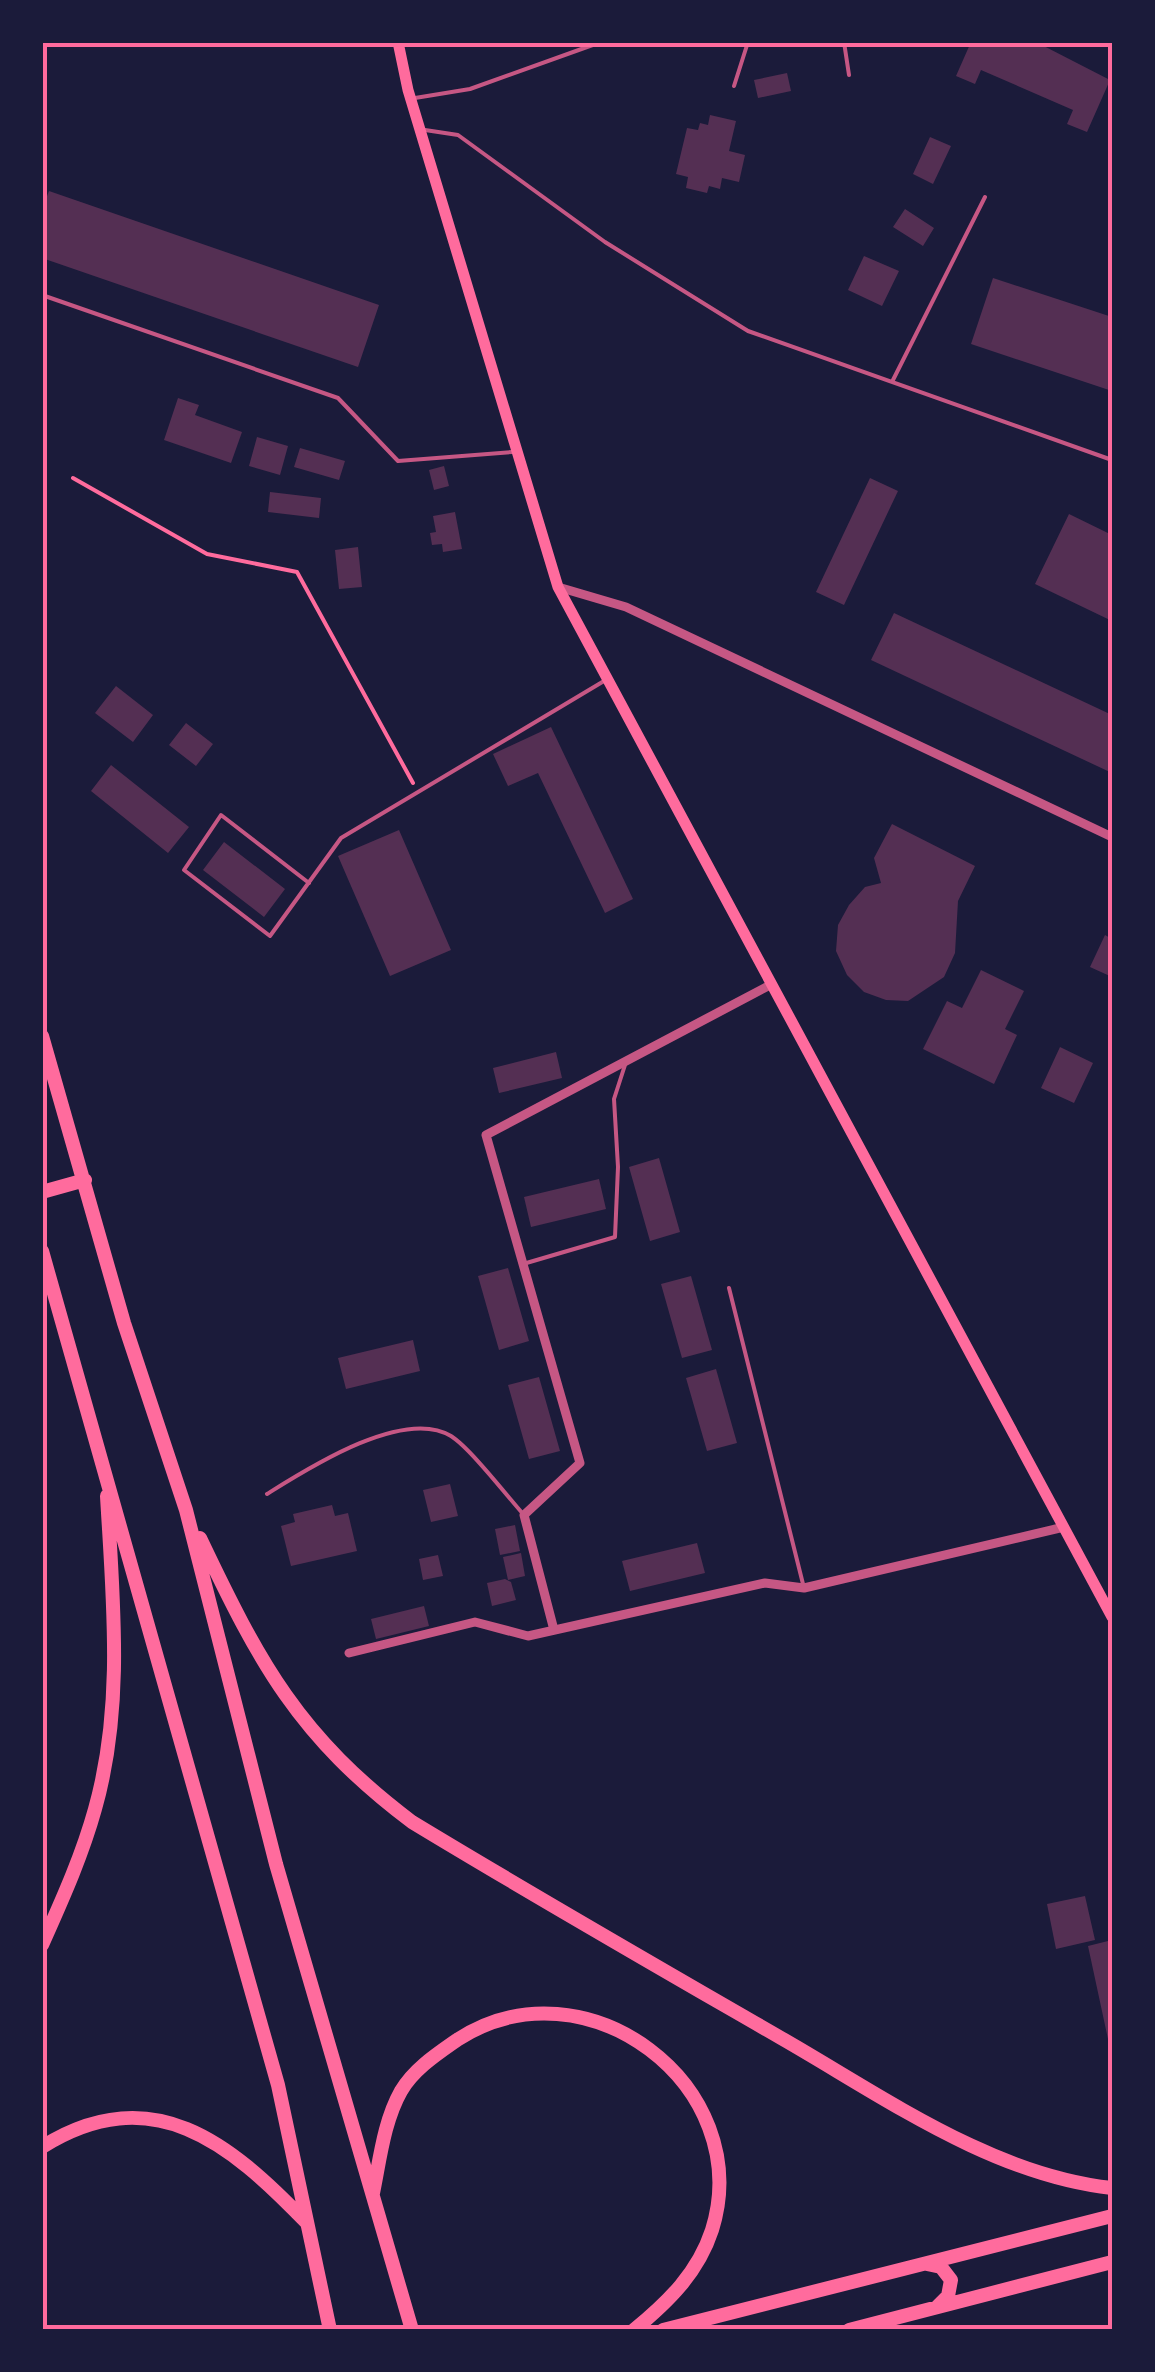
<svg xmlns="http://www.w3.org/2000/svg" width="1155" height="2372" font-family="'Fira Sans Condensed',sans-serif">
<rect width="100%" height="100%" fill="#1b1b3a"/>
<path fill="#542f53" d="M 971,42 L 1036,42 L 1110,80 L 1087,132 L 1067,124 L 1073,110 L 981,70 L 975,84 L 956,76 Z
M 787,73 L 791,91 L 758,98 L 754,80 Z
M 710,115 L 736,121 L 729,151 L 745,155 L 739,182 L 722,178 L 720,189 L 709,186 L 707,193 L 686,188 L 688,177 L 676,174 L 687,128 L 698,130 L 700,123 L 708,125 Z
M 930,137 L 951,146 L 933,184 L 913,174 Z
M 49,191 L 379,305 L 358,367 L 42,258 L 42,209 Z
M 905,209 L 934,228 L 923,246 L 893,227 Z
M 864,256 L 899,271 L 882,306 L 848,290 Z
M 993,278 L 1112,317 L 1112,391 L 971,344 Z
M 178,398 L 199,405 L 195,415 L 242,432 L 231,463 L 164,440 Z
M 257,437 L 288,446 L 280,475 L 249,466 Z
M 300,448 L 345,461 L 339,480 L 294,467 Z
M 444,466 L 449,486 L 434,490 L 429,470 Z
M 870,478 L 898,491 L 844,605 L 816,592 Z
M 270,492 L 321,498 L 319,518 L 268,512 Z
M 455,512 L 462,549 L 443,552 L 442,544 L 432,545 L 430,533 L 436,532 L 433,516 Z
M 1069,514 L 1112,535 L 1112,621 L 1035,584 Z
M 358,547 L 362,587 L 339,589 L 335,550 Z
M 894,613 L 1112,715 L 1112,773 L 871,660 Z
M 116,686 L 153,715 L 133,742 L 95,713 Z
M 186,723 L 213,744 L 196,766 L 169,745 Z
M 551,727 L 633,899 L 605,913 L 538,773 L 508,786 L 493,754 Z
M 111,765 L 189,827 L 168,853 L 91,791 Z
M 892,824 L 975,866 L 958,901 L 955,953 L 944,977 L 908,1001 L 886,1000 L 864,992 L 847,975 L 836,951 L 838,925 L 849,905 L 865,887 L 881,883 L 874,858 Z
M 399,830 L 451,950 L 390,976 L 338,856 Z
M 224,842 L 285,889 L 264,917 L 203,870 Z
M 1105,935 L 1112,939 L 1112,977 L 1090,967 Z
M 981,970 L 1024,991 L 1005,1029 L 1017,1035 L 994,1084 L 923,1049 L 947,1001 L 962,1008 Z
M 1060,1047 L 1093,1063 L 1074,1103 L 1041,1088 Z
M 556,1052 L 562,1078 L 499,1093 L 493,1068 Z
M 659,1158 L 680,1232 L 650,1241 L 629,1167 Z
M 599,1179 L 606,1209 L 531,1227 L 524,1197 Z
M 508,1268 L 529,1341 L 499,1350 L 478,1276 Z
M 691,1276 L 712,1350 L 682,1358 L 661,1284 Z
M 413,1340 L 420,1371 L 346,1389 L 338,1358 Z
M 716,1369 L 737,1443 L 707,1451 L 686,1378 Z
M 539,1377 L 560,1451 L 529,1459 L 508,1385 Z
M 450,1484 L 458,1516 L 431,1522 L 423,1490 Z
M 332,1505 L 335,1516 L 348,1513 L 357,1551 L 291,1566 L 281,1526 L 295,1522 L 293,1514 Z
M 515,1525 L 520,1551 L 500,1555 L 495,1529 Z
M 697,1543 L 705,1573 L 630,1591 L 622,1561 Z
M 521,1553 L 525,1576 L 508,1580 L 503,1557 Z
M 438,1555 L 443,1576 L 423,1580 L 419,1559 Z
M 505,1579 L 511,1582 L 516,1600 L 492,1606 L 487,1583 Z
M 424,1606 L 429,1626 L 376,1639 L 371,1619 Z
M 1085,1896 L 1095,1940 L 1056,1949 L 1047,1904 Z
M 1112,1940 L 1112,2053 L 1111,2053 L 1088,1946 Z"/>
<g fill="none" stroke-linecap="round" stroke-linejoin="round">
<path stroke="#ff6b9d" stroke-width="4" d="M 73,478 L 207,554 L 297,572 L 413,783"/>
<path stroke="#c65784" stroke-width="4" d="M 844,42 L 849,75
M 734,86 L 748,42
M 415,98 L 470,89 L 601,42
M 425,130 L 458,135 L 605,242 L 748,331 L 1112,460
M 42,295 L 338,398 L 398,461 L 512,452
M 892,382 L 985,197
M 309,883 L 221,815 L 184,870 L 270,936 L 341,838 L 604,681
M 523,1264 L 615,1237 L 618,1167 L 614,1099 L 625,1065
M 729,1288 L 804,1588
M 267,1494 C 307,1469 403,1407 451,1436 C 470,1448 507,1496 524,1515
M 1110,1895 L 1112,1895"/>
<path stroke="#c65784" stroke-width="9" d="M 558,587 L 626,607 L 1112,837
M 554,1630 L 524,1515 L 580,1463 L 486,1135 L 772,984
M 349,1653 L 475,1622 L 528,1636 L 765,1583 L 804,1588 L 1064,1527"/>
<path stroke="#ff6b9d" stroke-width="11" d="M 398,42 L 408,90 L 558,587 L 1112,1617"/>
<path stroke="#ff6b9d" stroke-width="14" d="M 42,1036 L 124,1323 L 186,1510 L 276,1864 L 412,2330
M 42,1192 L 85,1180
M 42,1251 L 278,2085 L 330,2330
M 200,1538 C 260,1664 298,1736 412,1822 C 534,1896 658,1967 781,2038 C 884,2097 992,2175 1112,2188
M 42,1945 C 62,1900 82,1856 95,1809 C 124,1707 113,1600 107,1496
M 42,2147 C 152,2078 230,2143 306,2222
M 373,2193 C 380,2159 384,2121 401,2091 C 414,2069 437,2054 457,2040 C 585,1956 757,2086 712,2230 C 698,2273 668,2302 634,2330
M 927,2264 L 941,2267 L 951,2280 L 948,2296 L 937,2307
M 663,2330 L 1112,2216
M 849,2330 L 1112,2262"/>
</g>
<rect width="1155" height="2372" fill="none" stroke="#1b1b3a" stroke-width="90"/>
<rect x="45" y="45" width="1065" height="2282" fill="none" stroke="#ff6b9d" stroke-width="4"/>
</svg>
